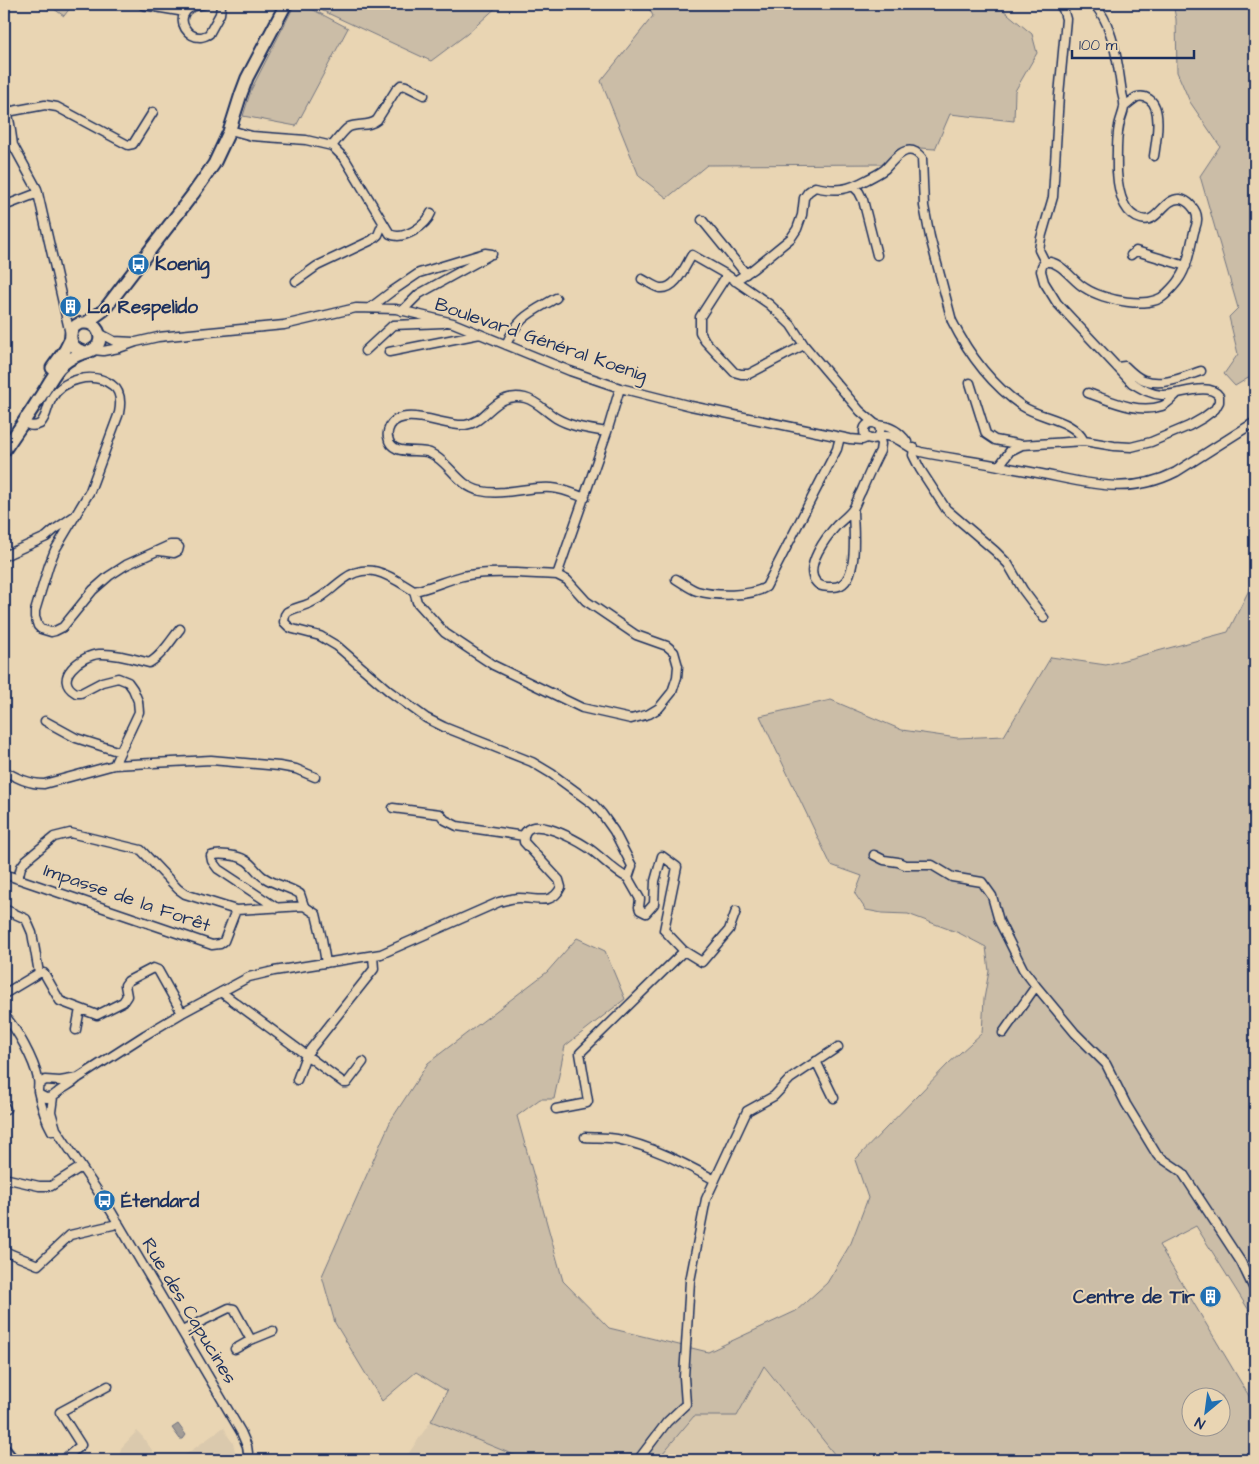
<svg xmlns="http://www.w3.org/2000/svg" width="1259" height="1464" font-family="'Architects Daughter',sans-serif">
<rect width="100%" height="100%" fill="#e9d5b3"/>
<filter id="ink" filterUnits="userSpaceOnUse"><feTurbulence type="fractalNoise" baseFrequency=".02" numOctaves="2"/><feDisplacementMap in="SourceGraphic" scale="10" xChannelSelector="R" yChannelSelector="G"/><feConvolveMatrix kernelMatrix="1 2 1 2 8 2 1 2 1" color-interpolation-filters="sRGB"/></filter>
<g filter="url(#ink)">
<path fill="#dac9ad" d="M 763,1366 L 839,1460 L 657,1460 L 694,1416 L 737,1416 Z
M 431,1421 L 526,1460 L 404,1460 Z
M 224,1427 L 228,1436 L 233,1443 L 237,1460 L 178,1460 Z
M 137,1431 L 142,1436 L 159,1460 L 117,1460 L 120,1454 L 121,1448 Z"/>
<path fill="#cbbda7" stroke="#737682" fill-rule="evenodd" d="M 47,4 L 73,4 L 64,16 Z
M 295,4 L 302,4 L 348,28 L 296,126 L 243,116 L 251,90 Z
M 308,4 L 500,4 L 467,34 L 431,61 Z
M 647,4 L 996,4 L 1032,34 L 1037,53 L 1015,91 L 1014,121 L 950,114 L 935,149 L 905,147 L 888,164 L 707,165 L 667,198 L 639,176 L 601,81 L 653,16 Z
M 1173,4 L 1255,4 L 1255,374 L 1235,386 L 1224,374 L 1238,354 L 1229,317 L 1238,308 L 1200,176 L 1220,146 L 1190,102 L 1177,72 L 1176,19 Z
M 1255,573 L 1255,1320 L 1196,1226 L 1159,1245 L 1255,1406 L 1255,1460 L 976,1460 L 968,1459 L 965,1460 L 839,1460 L 764,1366 L 737,1416 L 694,1416 L 657,1460 L 526,1460 L 431,1421 L 447,1391 L 416,1372 L 382,1401 L 335,1323 L 322,1276 L 391,1120 L 428,1063 L 547,972 L 577,938 L 605,951 L 625,999 L 565,1046 L 554,1099 L 540,1099 L 517,1116 L 563,1281 L 609,1328 L 708,1352 L 796,1311 L 827,1283 L 851,1243 L 868,1198 L 855,1160 L 949,1063 L 982,1033 L 984,999 L 989,971 L 986,947 L 959,933 L 908,914 L 882,913 L 866,910 L 855,894 L 862,876 L 831,865 L 760,716 L 831,700 L 902,730 L 957,738 L 1004,736 L 1051,657 L 1106,665 L 1228,632 L 1250,588 ZM 1192,1396 L 1222,1396 L 1222,1426 L 1192,1426 Z"/>
<path fill="#a29c96" stroke="#6c7080" d="M 178,1424 L 186,1435 L 183,1439 L 180,1439 L 172,1428 Z"/>
<g fill="none" stroke-linecap="round" stroke-linejoin="round">
<defs>
<path id="minor" d="M 204,4 C 198,5 190,6 186,11 C 177,22 188,38 201,37 C 202,37 208,35 209,34 L 220,14 L 221,6
M 143,5 L 185,12
M 4,97 L 10,124 L 13,145 L 37,189 L 70,334
M 1124,107 C 1128,104 1133,99 1137,97 C 1141,96 1146,97 1149,99 C 1163,108 1156,142 1154,156
M 7,112 L 45,105 L 57,107 L 128,145 L 133,144 L 153,112
M 230,130 L 252,136 L 306,140 L 332,146 C 337,140 343,131 349,127 C 358,123 369,127 377,120 L 396,90 L 401,85 L 406,86 L 424,95
M 332,146 L 345,159 L 390,234 C 403,241 426,226 431,213
M 854,187 L 859,192 L 863,200 L 877,255
M 4,206 L 38,193
M 702,220 L 746,274
M 1131,255 L 1136,251 L 1186,266
M 1045,262 C 1061,260 1072,281 1085,288 C 1103,300 1151,311 1167,293 C 1171,289 1176,284 1179,279 C 1188,266 1190,248 1194,232 C 1195,228 1198,222 1197,218 C 1197,210 1188,200 1180,199 C 1168,198 1161,213 1152,218 C 1149,220 1145,220 1141,219 C 1122,214 1118,188 1117,172 C 1117,157 1116,141 1119,126 C 1120,120 1123,114 1124,108 C 1125,103 1123,98 1122,93 C 1119,73 1117,52 1110,33 C 1107,23 1101,12 1094,4
M 1045,262 L 1039,250 L 1041,238 L 1053,197 L 1059,95 L 1066,19 L 1063,9 L 1059,4
M 727,275 L 700,317 L 700,332 L 705,341 L 734,372 L 741,374 L 749,374 L 804,345
M 642,279 C 648,282 655,287 660,288 C 676,290 685,266 692,255 L 727,275 L 769,304 L 791,325 L 804,345 L 860,411 L 874,423
M 296,281 L 317,266 L 372,240 L 378,235 L 383,223
M 735,281 L 753,269 L 791,238 L 797,229 L 802,215 L 804,198 L 808,192 L 815,187 C 837,192 848,190 868,179 C 874,176 880,173 885,169 C 891,163 898,153 906,151 C 913,149 918,153 922,158 L 924,206 L 930,237 L 952,321 C 968,353 992,385 1022,406 C 1042,419 1073,419 1084,441
M 370,308 L 391,292 L 419,273 L 485,253 L 492,254
M 402,311 L 419,294 L 488,256
M 99,333 L 114,341 L 134,342
M 506,345 C 518,316 531,313 556,298
M 93,350 L 103,351 L 119,348 L 136,342 L 158,337 L 284,325 L 356,308 L 396,309 L 453,323 L 570,371 L 620,388 L 691,406 L 850,439 L 862,440 L 867,438
M 365,351 L 393,325 L 443,323
M 389,352 L 480,334
M 1117,367 L 1125,366 C 1130,371 1137,378 1144,380 C 1163,387 1183,377 1201,371
M 970,383 L 986,434 L 995,440 L 1022,445
M 1088,393 C 1111,401 1138,414 1162,406 C 1168,404 1173,397 1178,393
M 24,418 C 25,427 34,427 40,424 C 48,415 46,409 51,400 C 61,379 93,371 112,385 C 121,391 121,403 119,413 L 90,491 L 55,550 L 49,565 L 35,611 L 35,617 L 38,626 L 41,629 L 51,632 L 55,631 L 63,627 L 93,590 L 109,576 L 126,565 L 170,545 L 176,545 L 179,547 L 178,551 L 174,553 L 160,551
M864 431a8 8 0 1 1 16 0a8 8 0 1 1-16 0Z
M 878,425 C 890,426 900,432 907,442
M 879,436 C 899,434 905,448 921,452 C 948,458 976,461 1004,467 C 1021,470 1039,473 1057,477 C 1099,486 1135,493 1176,472 L 1255,422
M 914,448 L 913,455 L 920,469 L 946,509 L 995,551 L 1008,564 L 1023,590 L 1044,618
M 999,466 L 1010,451 L 1022,445 L 1084,441 L 1114,446 L 1131,447 L 1151,442 L 1189,426 L 1203,418 L 1215,409 L 1219,402 L 1219,396 C 1209,381 1177,396 1162,395 C 1150,394 1142,389 1132,383 L 1057,303 L 1044,282 L 1041,271 L 1042,266 L 1045,262
M 585,498 C 574,494 564,489 552,488 C 529,486 504,496 481,491 C 457,486 450,462 430,453 C 417,448 391,457 388,437 C 387,433 388,430 390,426 C 403,405 445,427 465,425 C 487,423 494,391 525,398 C 537,401 546,412 556,418 C 571,427 590,429 607,432
M 853,510 C 853,528 861,587 833,587 C 826,587 820,587 816,582 C 803,567 827,536 837,525 C 842,520 849,515 853,509 C 856,504 858,497 861,492 C 867,478 873,464 880,451 L 881,444 L 879,436
M 4,556 L 46,537 L 54,530 L 73,517
M 676,579 C 683,583 690,589 697,591 C 715,596 750,597 766,587 L 837,449 L 840,437
M 414,591 L 417,602 L 445,633 L 493,665 L 582,708 L 631,719 L 649,714 L 659,708 L 672,692 L 677,677 L 678,666 L 674,652 L 667,646 L 636,635 L 586,601 L 567,580 L 557,575
M 45,721 L 76,738 L 120,752
M 114,765 L 139,712 L 138,701 L 133,689 L 128,682 L 118,678 L 102,682 L 81,693 L 76,693 C 51,679 82,655 99,654 C 116,653 134,659 149,663 C 162,656 171,640 180,629
M 4,771 C 17,778 29,784 44,784 L 114,765 L 211,760 L 279,766 L 296,769 L 315,777
M 393,808 L 440,814 L 445,820 L 457,826 L 524,836
M 874,855 L 884,860 L 898,862 L 905,865 L 932,865 L 952,877 L 982,882 L 992,896 L 999,921 L 1023,969 L 1036,986 L 1075,1033 L 1106,1064 L 1126,1104 L 1157,1155 L 1182,1172 L 1241,1262 L 1255,1291
M 4,874 L 212,945 L 220,944 L 224,941 L 236,910
M 628,878 L 640,899 L 639,907 L 640,910 L 646,913 L 654,904 L 655,881 L 662,856 L 677,867 L 664,930 L 684,951 L 702,962 L 729,930 L 736,911
M 18,879 L 21,867 L 26,860 L 54,837 L 70,833 L 141,850 L 178,889 L 185,894 L 236,910 L 304,906 L 316,914 L 322,939 L 326,963
M 277,908 L 218,869 L 212,861 L 211,856 C 218,853 238,855 245,860 C 253,864 257,874 265,878 C 276,885 289,887 300,894 L 304,906
M 4,909 L 26,919 L 32,933 L 39,973
M 221,992 L 344,1083 L 347,1083 L 363,1062
M 4,994 L 39,973 L 44,973 L 60,1001 L 97,1015 L 123,1002 L 127,996 L 125,985 L 128,981 L 153,968 L 158,970 L 182,1013
M 4,1015 C 17,1029 34,1060 38,1079 C 39,1084 38,1087 38,1091 C 41,1105 45,1119 52,1131
M 76,1030 L 80,1009
M 1003,1033 L 1036,986
M 816,1061 L 834,1098
M 297,1080 L 306,1055 L 374,969 L 373,956
M 39,1085 L 45,1080 L 60,1081 L 78,1078
M 40,1095 L 46,1098 C 53,1098 52,1096 57,1093 C 63,1087 70,1086 78,1078 L 145,1035 L 182,1013 L 249,977 L 274,971 L 381,954 L 499,902 C 506,900 513,898 519,898 C 537,898 552,906 561,887 L 559,880 L 524,842 C 521,809 575,839 587,847 C 601,856 613,871 628,878 L 632,866 L 614,831 L 602,814 L 593,804 L 552,774 L 532,762 L 444,727 L 426,718 L 389,691 L 337,646 L 320,636 L 293,629 L 289,627 L 284,622 L 285,615 L 287,612 C 296,607 307,606 316,600 C 326,595 334,586 344,579 C 370,560 391,577 414,591 C 431,588 446,580 463,576 C 492,570 527,574 557,575 L 607,432 L 620,388
M 53,1097 L 51,1112 L 56,1129 L 111,1211 L 241,1432 L 247,1446 L 249,1460
M 4,1106 L 6,1109
M 556,1109 L 587,1103 L 588,1101 L 580,1053 L 684,951
M 585,1137 C 595,1138 606,1137 617,1139 C 652,1146 683,1163 715,1180
M 4,1178 L 39,1186 L 51,1186 L 81,1167
M 4,1251 L 38,1265 L 70,1235 L 113,1225 L 118,1222
M 182,1331 L 229,1308 L 234,1309 L 251,1340 L 235,1349
M 251,1340 L 273,1331
M 63,1460 L 81,1445 L 60,1412 L 108,1386
M 638,1460 L 667,1422 L 686,1404 L 684,1377 L 690,1281 L 706,1199 L 747,1111 L 774,1096 L 790,1079 L 838,1047"/>
<path id="secondary" d="M 86,323 L 104,310 L 193,194 L 214,164 L 229,132 L 241,94 L 247,78 L 286,4
M 52,368 L 65,350 L 71,338
M 4,451 C 15,434 27,418 38,400 C 45,390 51,378 59,368 C 64,363 71,358 78,355 C 85,352 93,352 98,345 C 103,336 97,323 85,323 C 67,322 65,349 85,352
M 4,1450 L 12,1460"/>
</defs>
<use href="#minor" stroke="#1b2f5e" stroke-width="11"/>
<use href="#secondary" stroke="#1b2f5e" stroke-width="15"/>
<use href="#minor" stroke="#e9d5b3" stroke-width="8"/>
<use href="#secondary" stroke="#e9d5b3" stroke-width="11"/>
</g>
</g>
<defs>
<symbol id="bus-disc" viewBox="-11 -11 22 22"><circle r="9.5" fill="#1f6fb2" stroke="#e9d5b3"/><path d="M-5-6H5V4H4V6H2V4H-2V6H-4V4H-5ZM-3.5-4V0h7V-4ZM-3.5 1.2v1.5H-2V1.2ZM2 1.2v1.5H3.5V1.2Z" fill="#fff"/></symbol>
<symbol id="building-disc" viewBox="-11 -11 22 22"><circle r="9.5" fill="#1f6fb2" stroke="#e9d5b3"/><path d="M-4-6H4V6H1V3H-1V6H-4ZM-2.5-4.3h1.7v1.8h-1.7ZM.8-4.3h1.7v1.8H.8ZM-2.5-1h1.7V.8h-1.7ZM.8-1h1.7V.8H.8Z" fill="#fff"/></symbol>
</defs>
<g fill-rule="evenodd">
<use href="#bus-disc" x="126" y="252" width="25" height="25"/>
<use href="#building-disc" x="58" y="294" width="25" height="25"/>
<use href="#bus-disc" x="92" y="1188" width="25" height="25"/>
<use href="#building-disc" x="1198" y="1284" width="25" height="25"/>
</g>
<g text-anchor="middle" dominant-baseline="central" stroke-width="4" stroke-linejoin="round" paint-order="stroke">
<g font-size="19" font-weight="bold" fill="#1b2f5e" stroke="#e9d5b3" text-anchor="start">
<text x="155" y="264">Koenig</text>
<text x="87" y="307">La Respelido</text>
<text x="121" y="1201">Étendard</text>
<text x="1195" y="1297" text-anchor="end">Centre de Tir</text>
</g>
<g font-size="19" fill="#1b2f5e" stroke="#e9d5b3">
<text transform="translate(541 340) rotate(19)">Boulevard Général Koenig</text>
<text transform="translate(127 898) rotate(19)">Impasse de la Forêt</text>
<text transform="translate(189 1311) rotate(59)">Rue des Capucines</text>
</g>
</g>
<rect width="1259" height="1464" fill="none" stroke="#e9d5b3" stroke-width="20"/>
<rect x="10" y="10" width="1239" height="1444" fill="none" stroke="#1b2f5e" stroke-width="2" filter="url(#ink)"/>
<g transform="translate(1206 1412) rotate(209)"><circle r="24" fill="#e9d5b3" stroke="#979391"/>
<path d="M0-4L9 19L0 12L-9 19Z" fill="#1f6fb2"/>
<text y="-8" font-size="14" font-weight="bold" text-anchor="middle" fill="#1b2f5e">N</text>
</g>
<path d="M1072 50v8h122v-8" fill="none" stroke="#1b2f5e" stroke-width="2.5"/>
<text x="1079" y="50" font-size="15" fill="#1b2f5e" stroke="#e9d5b3" stroke-width="4" paint-order="stroke">100 m</text>
</svg>
